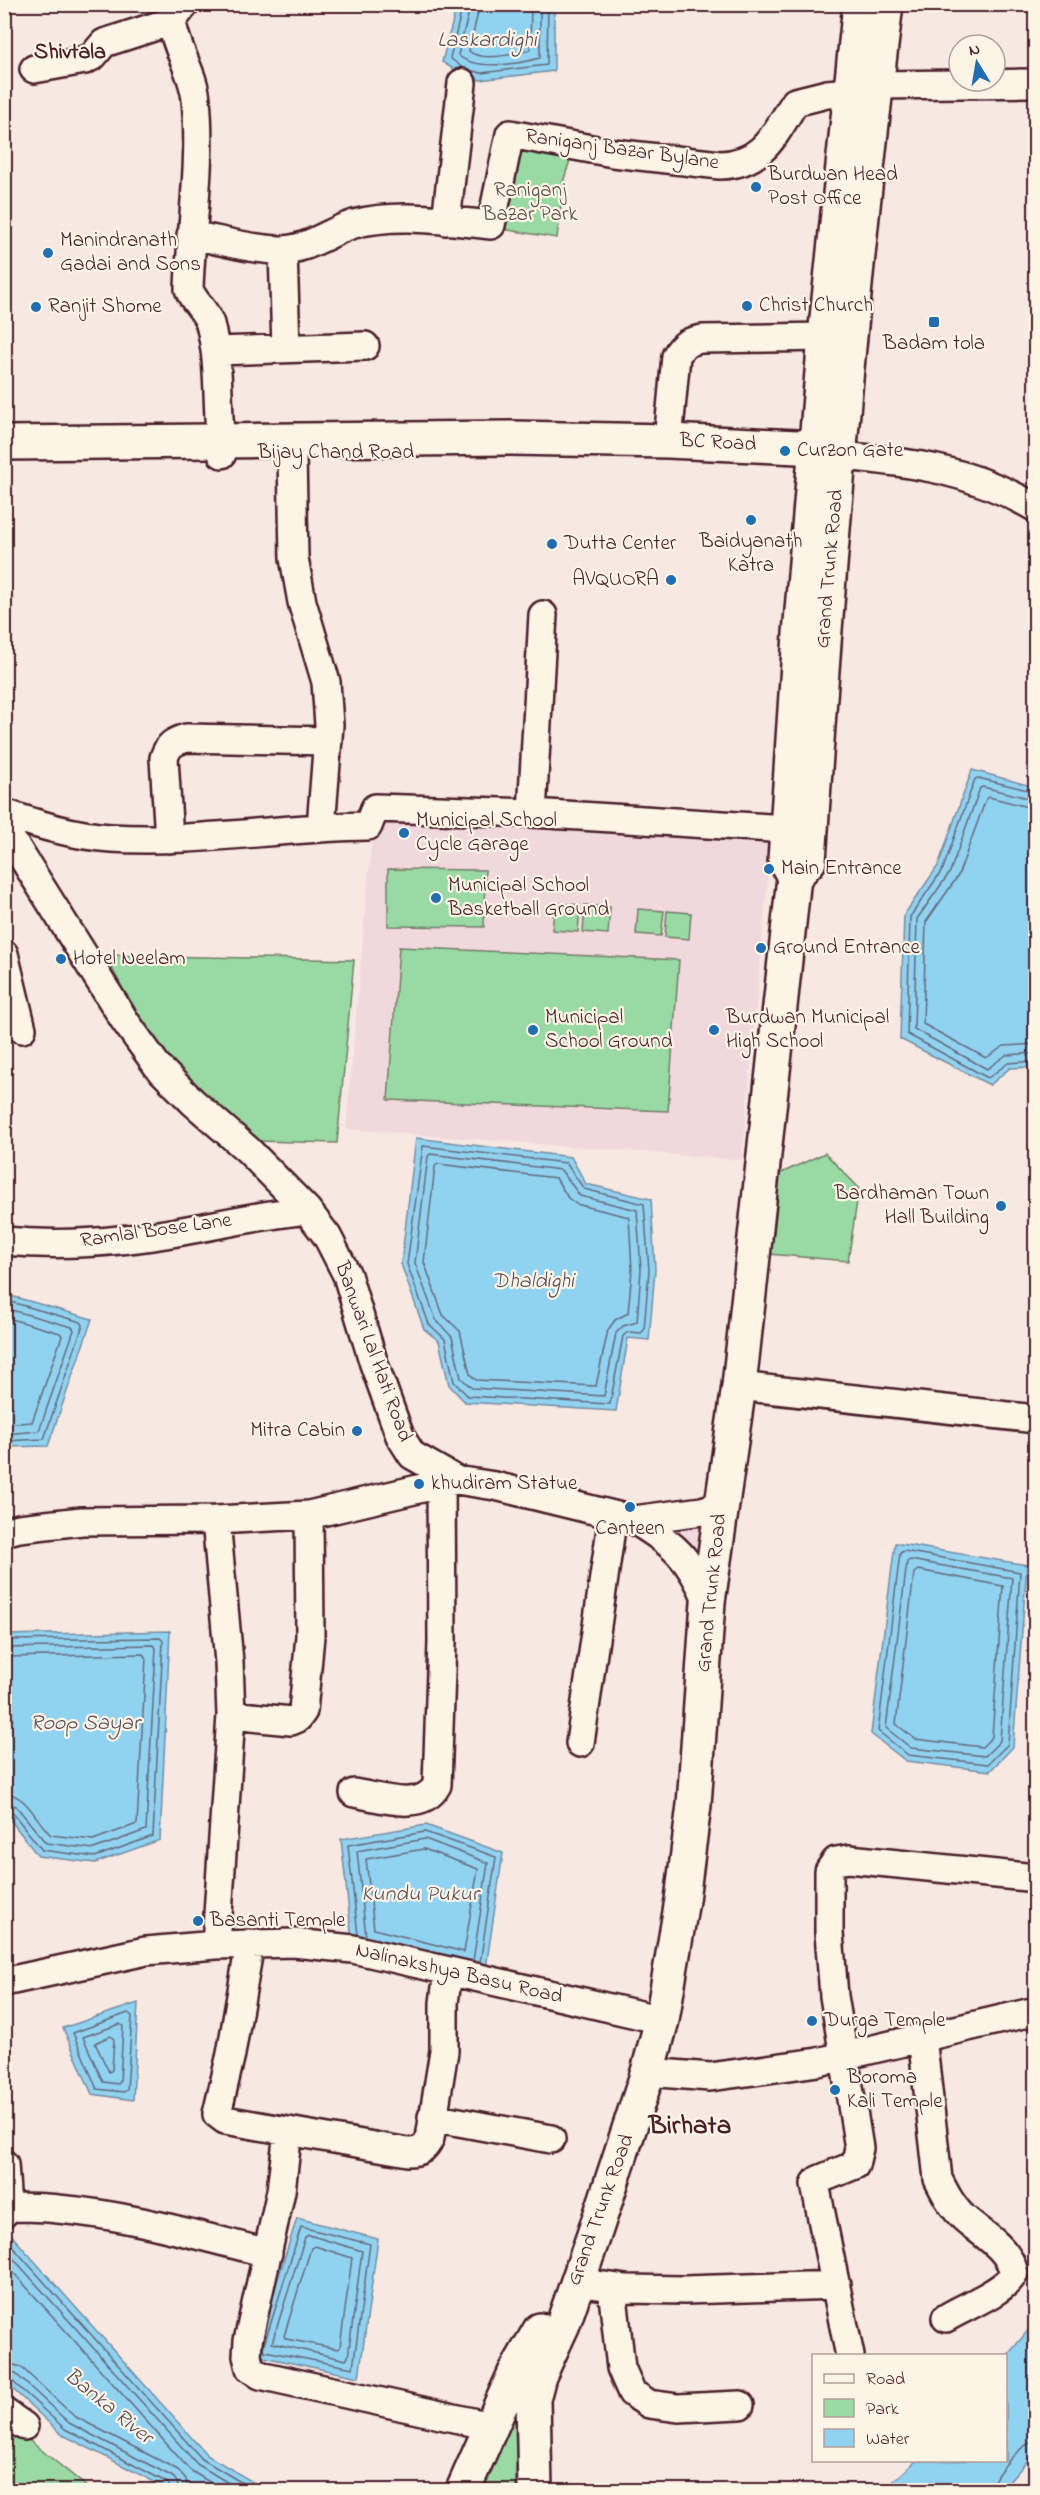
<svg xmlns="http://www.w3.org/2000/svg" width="1040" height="2495" font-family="'Indie Flower',sans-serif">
<rect width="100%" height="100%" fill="#f7e8e1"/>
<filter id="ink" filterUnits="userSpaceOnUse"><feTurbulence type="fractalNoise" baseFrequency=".0167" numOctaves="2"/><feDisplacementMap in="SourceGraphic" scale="12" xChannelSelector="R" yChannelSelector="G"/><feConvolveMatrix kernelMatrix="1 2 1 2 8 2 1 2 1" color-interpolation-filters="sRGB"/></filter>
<g filter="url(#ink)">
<path fill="#f1d8dd" d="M 374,813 L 772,833 L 742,1160 L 346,1129 Z
M 667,1521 L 714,1523 L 707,1557 L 682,1546 L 665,1531 Z"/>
<path fill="#99daa4" stroke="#727c68" stroke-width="1.5" d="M 513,142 L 572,154 L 564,179 L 557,238 L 495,228 Z
M 388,869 L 485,870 L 484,927 L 388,926 Z
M 555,903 L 580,905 L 578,932 L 552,930 Z
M 585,905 L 610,907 L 608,934 L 583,932 Z
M 638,909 L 664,911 L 661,936 L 636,934 Z
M 667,911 L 691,913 L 689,939 L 665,937 Z
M 399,947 L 679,960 L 668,1111 L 388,1100 Z
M 105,955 L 354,960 L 337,1143 L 256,1141 L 158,1056 Z
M 825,1153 L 859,1188 L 848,1261 L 769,1254 L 779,1174 Z
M 517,2397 L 516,2490 L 480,2490 Z
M 5,2421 L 91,2490 L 5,2490 Z"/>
<path fill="#90d3f1" stroke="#748ba2" stroke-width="1.5" d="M 457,5 L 554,5 L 554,71 L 480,80 L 461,74 L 442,62 Z
M 972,770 L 1035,787 L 1035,1067 L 1010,1068 L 990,1085 L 900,1039 L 904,915 L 938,866 Z
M 416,1138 L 571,1157 L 586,1184 L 651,1199 L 655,1270 L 649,1340 L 628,1338 L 616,1411 L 465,1402 L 449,1385 L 439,1341 L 424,1329 L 401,1264 Z
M 4,1294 L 92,1319 L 48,1446 L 5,1447 Z
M 895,1543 L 1027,1565 L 1013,1747 L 990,1771 L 906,1761 L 871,1734 Z
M 170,1631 L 160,1840 L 95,1863 L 38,1856 L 5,1813 L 5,1635 Z
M 426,1825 L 503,1853 L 484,1981 L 353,1949 L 341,1839 Z
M 138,2003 L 133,2100 L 92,2094 L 63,2028 Z
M 297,2218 L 378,2239 L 359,2377 L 254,2355 Z
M 5,2228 L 207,2455 L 266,2490 L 170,2490 L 61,2434 L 5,2382 Z
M 1035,2322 L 1035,2452 L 1002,2490 L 884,2490 L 916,2461 L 1006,2460 L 1006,2357 Z"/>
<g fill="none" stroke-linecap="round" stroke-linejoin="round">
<path stroke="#66677a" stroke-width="1.5" d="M 471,4 L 458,55 C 475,71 518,64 540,58 L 540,4
M 480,4 L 469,51 C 481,62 515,54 530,50 L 531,4
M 463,68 L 450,58 L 463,4
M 469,70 L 481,73 L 547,65 L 548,4
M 1036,792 L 978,778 L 975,779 L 943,869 L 910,917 L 907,1034 L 988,1078 L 1008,1063 L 1036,1061
M 1036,800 L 983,787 L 980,788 L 950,872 L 917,919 L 914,1029 L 987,1069 L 1006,1055 L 1036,1053
M 1036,809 L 989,797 L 986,799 L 958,876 L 926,922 L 923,1024 L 986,1058 L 1004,1046 L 1036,1044
M 423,1146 L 566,1163 L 584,1189 L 644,1204 L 649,1270 L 644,1330 L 641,1333 L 628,1332 L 623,1336 L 610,1404 L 468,1396 L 454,1382 L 445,1339 L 429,1324 L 407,1264 Z
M 430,1154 L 561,1170 L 580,1196 L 637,1210 L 641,1270 L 637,1322 L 623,1326 L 616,1333 L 604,1396 L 472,1388 L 461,1378 L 452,1337 L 436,1320 L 415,1263 L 428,1156 Z
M 438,1164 L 556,1178 L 568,1198 L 576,1204 L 629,1217 L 632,1270 L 628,1313 L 615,1320 L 608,1330 L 596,1386 L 476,1380 L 470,1374 L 460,1331 L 443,1315 L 424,1262 L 435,1166 Z
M 4,1300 L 81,1322 L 83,1325 L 44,1439 L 4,1441
M 4,1308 L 72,1327 L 74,1330 L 39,1431 L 4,1434
M 4,1317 L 60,1333 L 62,1336 L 32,1422 L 4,1424
M 904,1551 L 1020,1572 L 1008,1744 L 988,1764 L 908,1755 L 878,1731 L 900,1553 Z
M 910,1560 L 1012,1578 L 1000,1741 L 985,1756 L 911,1748 L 886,1728 L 907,1562 Z
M 918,1570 L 1003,1586 L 992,1737 L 982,1747 L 915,1739 L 896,1724 L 914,1573 Z
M 4,1640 L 160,1638 L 163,1641 L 153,1836 L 95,1857 L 42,1850 L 12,1812 L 4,1810
M 4,1648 L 153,1645 L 156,1648 L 146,1830 L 94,1849 L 46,1843 L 16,1806 L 4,1802
M 4,1657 L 143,1654 L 146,1658 L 137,1824 L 93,1840 L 51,1835 C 36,1821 27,1794 4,1793
M 424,1849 L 478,1869 L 464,1952 L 374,1929 L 366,1859 Z
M 358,1935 L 348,1845 L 425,1832 L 496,1857 L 480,1963
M 366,1937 L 357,1851 L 425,1839 L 488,1863 L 473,1961
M 128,2013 L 132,2016 L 127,2090 L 124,2092 L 97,2089 L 73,2033 Z
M 120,2024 L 123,2026 L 120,2082 L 118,2084 L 103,2082 L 83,2037 Z
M 110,2036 L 114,2039 L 112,2070 L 109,2072 L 95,2043 Z
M 309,2235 L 362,2251 L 348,2357 L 346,2360 L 272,2343 L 305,2237 Z
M 4,2237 L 202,2459 L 254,2490
M 315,2246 L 352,2258 L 340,2347 L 338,2349 L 286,2339 L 284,2336 L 311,2248 Z
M 4,2248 L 197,2464 L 240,2490
M 4,2262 L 190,2470 L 222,2490
M 263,2349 L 265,2351 L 353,2368 L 370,2244 L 301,2227 L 263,2348
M 4,2362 L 21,2367 L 74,2416 L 178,2470 L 186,2479 L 188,2490
M 4,2371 L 16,2374 L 69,2423 L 173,2477 L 177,2482 L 179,2490
M 4,2378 L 11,2380 L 65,2429 L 168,2483 L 171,2490
M 991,2490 C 992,2477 1022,2442 1036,2441"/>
<defs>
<path id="minor" d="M 185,4 L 172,21 C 175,48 194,73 196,100 C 202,163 191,226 189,289 C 193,302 206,310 210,324 C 221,366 216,411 222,454
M 34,69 L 85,60 L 93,56 L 104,43 L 172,21
M 855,83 L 876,85 L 1036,83
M 446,221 L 462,83
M 191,235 C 220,240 252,250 281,250 C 308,250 330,231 354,224 C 399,212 446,221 491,225 L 510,134 L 613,153 L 720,165 C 763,164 774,135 795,102 L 827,94 L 850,92
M 283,250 L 286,348
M 215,351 L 365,346
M 668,441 L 676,356 C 683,344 689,341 702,339 L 825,337
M 292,454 L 294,558 L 302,602 L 326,682 L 329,725 L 321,827
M 840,456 C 912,462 972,470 1036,508
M 4,813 C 39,825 75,836 111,838 C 197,843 283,827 368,826 L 375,808 L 532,813 L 786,829
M 532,813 L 543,615
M 4,828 L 125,1021 L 158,1067 L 193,1102 L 248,1150 L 307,1210 L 327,1236 L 347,1275 L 374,1364 L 400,1436 L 412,1455 L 456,1480 L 495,1486 L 634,1520 L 702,1511 L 721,1505
M 169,839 L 164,758 C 168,745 173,742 186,738 L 328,741
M 4,954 L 22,1029
M 4,1241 C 66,1247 132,1241 193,1229 C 231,1222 268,1214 307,1210
M 739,1386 L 1036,1419
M 216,1520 L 229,1662 L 231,1715 L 216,1945
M 634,1520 C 674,1544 690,1558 708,1602
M 4,1532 L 19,1528 L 82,1521 L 216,1520 L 309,1515 L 456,1480
M 231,1715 L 291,1721 L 298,1718 L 303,1711 L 310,1636 L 309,1515
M 580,1743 L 613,1515
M 354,1793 C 380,1797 422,1813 437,1785 L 442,1642 L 441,1483
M 250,1944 L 231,2054 L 217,2114 L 225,2120 L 408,2152 C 420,2152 425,2149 430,2138 L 444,2051 L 444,2003 L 448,1972
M 4,1982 L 146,1951 L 216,1945 L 294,1943 L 353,1949 L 662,2020
M 922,2037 L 938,2179 C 945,2193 952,2207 964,2218 C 982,2234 1009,2248 1014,2273 C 1005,2292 965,2306 946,2318
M 648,2072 L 710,2077 L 818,2062 L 1036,2011
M 432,2117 L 551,2139
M 288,2131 L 281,2191 L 248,2341 L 247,2356 L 250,2368 L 260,2375 L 490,2426
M 4,2164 L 7,2207 L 4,2213
M 7,2207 C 24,2207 41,2207 58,2209 C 129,2215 199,2236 268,2253
M 576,2282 L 626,2289 L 684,2290 L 836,2285
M 612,2287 L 621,2368 L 632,2393 L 649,2404 L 678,2408 L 740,2405
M 850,2356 L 815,2184 L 818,2180 L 855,2165 L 859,2148 L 834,1996 L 829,1933 L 829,1871 L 836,1861 L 849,1859 L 1036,1878
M 4,2412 L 24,2426"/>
<path id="major" d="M 4,443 L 511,438 L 668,441 L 841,449"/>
<path id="highway" d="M 794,877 L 809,861 C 827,575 851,289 886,4
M 463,2490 L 515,2373 L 540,2330
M 535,2490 L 533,2399 L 539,2376 L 563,2324 L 594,2235 L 648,2072 L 662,2020 L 682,1900 L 694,1805 L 708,1602 L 739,1386 L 794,877 L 785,860 L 800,634 L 825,337 L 860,4"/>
</defs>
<use href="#minor" stroke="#4a1f2b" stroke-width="32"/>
<use href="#major" stroke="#4a1f2b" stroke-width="38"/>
<use href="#highway" stroke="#4a1f2b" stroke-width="38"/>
<use href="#minor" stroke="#fcf5e5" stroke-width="27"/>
<use href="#major" stroke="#fcf5e5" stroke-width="33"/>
<use href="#highway" stroke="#fcf5e5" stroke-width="33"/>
</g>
</g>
<g fill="#1f6fb2" stroke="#fcf5e5" stroke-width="2">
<circle cx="756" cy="187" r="6"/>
<circle cx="48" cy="253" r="6"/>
<circle cx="747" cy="306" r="6"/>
<circle cx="36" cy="307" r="6"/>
<rect x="928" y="316" width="12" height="12" rx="3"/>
<circle cx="785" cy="451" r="6"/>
<circle cx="751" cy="520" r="6"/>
<circle cx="552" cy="544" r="6"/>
<circle cx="671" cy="580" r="6"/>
<circle cx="404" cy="833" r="6"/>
<circle cx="769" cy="869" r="6"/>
<circle cx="436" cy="898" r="6"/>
<circle cx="761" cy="948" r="6"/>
<circle cx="61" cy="959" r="6"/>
<circle cx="533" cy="1030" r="6"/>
<circle cx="714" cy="1030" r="6"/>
<circle cx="1001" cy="1206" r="6"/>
<circle cx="357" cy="1431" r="6"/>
<circle cx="419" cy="1484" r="6"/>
<circle cx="630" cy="1507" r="6"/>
<circle cx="198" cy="1921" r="6"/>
<circle cx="812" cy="2021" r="6"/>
<circle cx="835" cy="2090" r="6"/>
</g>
<g text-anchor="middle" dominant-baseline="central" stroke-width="4.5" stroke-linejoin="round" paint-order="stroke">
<g font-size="21" fill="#4a1f2b" stroke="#fcf5e5">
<text transform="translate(622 150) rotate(8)">Raniganj Bazar Bylane</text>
<text transform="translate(718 443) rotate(3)">BC Road</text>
<text x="336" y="453">Bijay Chand Road</text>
<text transform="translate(830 569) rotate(-85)">Grand Trunk Road</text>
<text transform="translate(156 1231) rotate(-8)">Ramlal Bose Lane</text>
<text transform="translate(373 1352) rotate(70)">Banwari Lal Hati Road</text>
<text transform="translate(712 1593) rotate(-84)">Grand Trunk Road</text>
<text transform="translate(459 1974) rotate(13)">Nalinakshya Basu Road</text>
<text transform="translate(601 2210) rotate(-70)">Grand Trunk Road</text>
</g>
<g font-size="21" fill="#4a1f2b" stroke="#fcf5e5" text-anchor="start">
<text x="768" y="175">Burdwan Head<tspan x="768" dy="24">Post Office</tspan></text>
<text x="60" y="241">Manindranath<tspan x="60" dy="24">Gadai and Sons</tspan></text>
<text x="759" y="306">Christ Church</text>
<text x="48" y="307">Ranjit Shome</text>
<text x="934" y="344" text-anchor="middle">Badam tola</text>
<text x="797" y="451">Curzon Gate</text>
<text x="751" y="542" text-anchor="middle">Baidyanath<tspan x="751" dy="24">Katra</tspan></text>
<text x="564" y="544">Dutta Center</text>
<text x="659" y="580" text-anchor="end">AVQUORA</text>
<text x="416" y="821">Municipal School<tspan x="416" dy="24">Cycle Garage</tspan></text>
<text x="781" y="869">Main Entrance</text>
<text x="448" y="886">Municipal School<tspan x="448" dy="24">Basketball Ground</tspan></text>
<text x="773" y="948">Ground Entrance</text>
<text x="73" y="959">Hotel Neelam</text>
<text x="545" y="1018">Municipal<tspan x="545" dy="24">School Ground</tspan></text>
<text x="726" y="1018">Burdwan Municipal<tspan x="726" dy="24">High School</tspan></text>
<text x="989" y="1194" text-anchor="end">Bardhaman Town<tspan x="989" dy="24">Hall Building</tspan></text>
<text x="345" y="1431" text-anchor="end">Mitra Cabin</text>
<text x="431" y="1484">khudiram Statue</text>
<text x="630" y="1529" text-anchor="middle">Canteen</text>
<text x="210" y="1921">Basanti Temple</text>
<text x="824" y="2021">Durga Temple</text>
<text x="847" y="2078">Boroma<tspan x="847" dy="24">Kali Temple</tspan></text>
</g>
<g font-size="21" fill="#5e4e49" stroke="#fcf5e5">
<text x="530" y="191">Raniganj<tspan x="530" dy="24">Bazar Park</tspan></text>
</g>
<g font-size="22" font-style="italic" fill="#5c4c5c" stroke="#fcf5e5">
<text x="487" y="41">Laskardighi</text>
<text x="533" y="1282">Dhaldighi</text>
<text x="85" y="1724">Roop Sayar</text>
<text x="420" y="1895">Kundu Pukur</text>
<text transform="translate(108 2407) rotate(39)">Banka River</text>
</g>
<g font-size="22" font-weight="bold" fill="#4a1f2b" stroke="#fcf5e5">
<text x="70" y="53">Shivtala</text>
</g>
<g font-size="27" font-weight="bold" fill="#4a1f2b" stroke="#fcf5e5">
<text x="690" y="2126">Birhata</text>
</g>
</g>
<rect width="1040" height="2495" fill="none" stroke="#fcf5e5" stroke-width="24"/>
<rect x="12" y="12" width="1016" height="2471" fill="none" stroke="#4a1f2b" stroke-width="2" filter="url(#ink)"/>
<rect x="812" y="2354" width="195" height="108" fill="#fcf5e5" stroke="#b59f9b" stroke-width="1.5"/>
<rect x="824" y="2374" width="30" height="9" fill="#fcf5e5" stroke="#b59f9b" stroke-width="1.5"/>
<text x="866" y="2384" font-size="18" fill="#4a1f2b">Road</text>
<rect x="824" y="2399" width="30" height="18" fill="#99daa4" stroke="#b59f9b" stroke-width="1.5"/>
<text x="866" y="2414" font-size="18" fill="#4a1f2b">Park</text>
<rect x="824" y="2429" width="30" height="18" fill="#90d3f1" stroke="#b59f9b" stroke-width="1.5"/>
<text x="866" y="2444" font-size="18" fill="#4a1f2b">Water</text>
<g transform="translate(977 63) rotate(349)"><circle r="28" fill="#fcf5e5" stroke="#b59f9b" stroke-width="1.5"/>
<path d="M0-4.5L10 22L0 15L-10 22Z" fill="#1f6fb2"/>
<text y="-9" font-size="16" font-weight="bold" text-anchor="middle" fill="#4a1f2b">N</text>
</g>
</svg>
